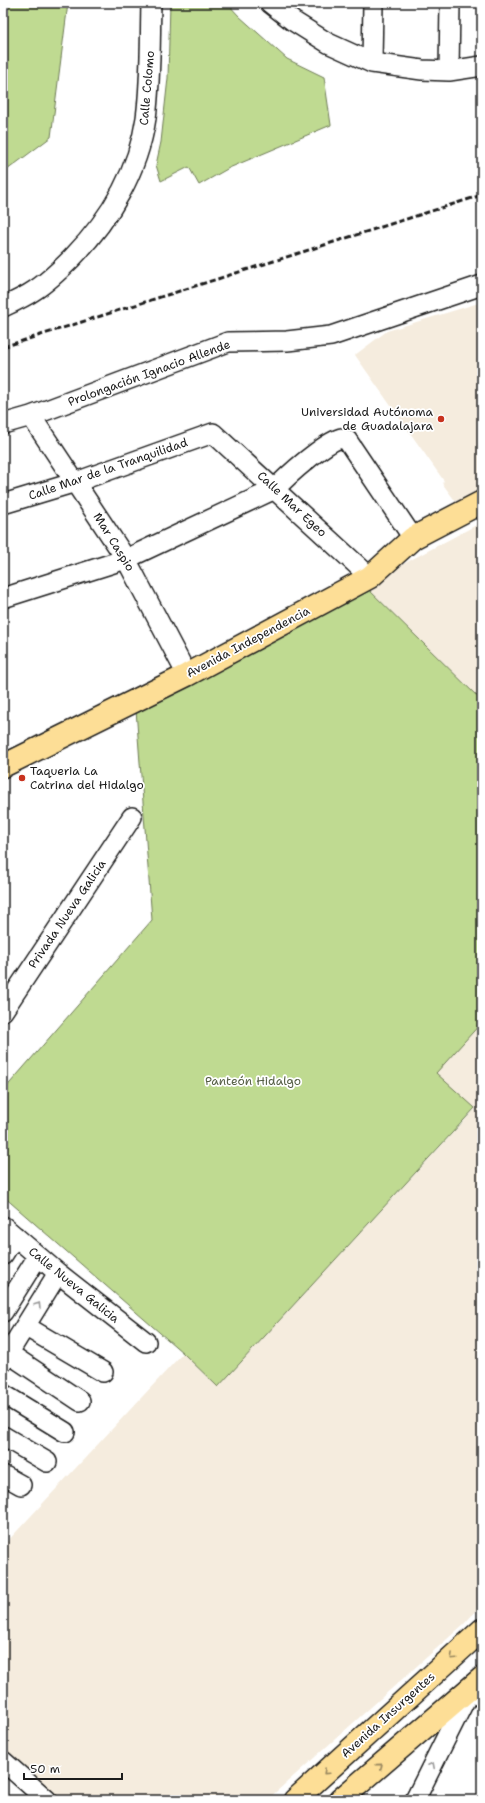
<svg xmlns="http://www.w3.org/2000/svg" width="485" height="1803" font-family="'Shantell Sans',sans-serif">
<rect width="100%" height="100%" fill="#fff"/>
<filter id="ink" filterUnits="userSpaceOnUse"><feTurbulence type="fractalNoise" baseFrequency=".025" numOctaves="2"/><feDisplacementMap in="SourceGraphic" scale="8" xChannelSelector="R" yChannelSelector="G"/><feConvolveMatrix kernelMatrix="1 2 1 2 8 2 1 2 1" color-interpolation-filters="sRGB"/></filter>
<g filter="url(#ink)">
<path fill="#f5ecde" d="M 482,302 L 482,488 L 456,502 L 442,483 L 444,481 L 355,355 L 387,331 Z
M 482,522 L 482,701 L 364,585 Z
M 482,1022 L 482,1604 L 465,1623 L 267,1800 L 59,1800 L 3,1750 L 3,1546 L 183,1353 L 218,1387 L 475,1109 L 435,1073 Z"/>
<path fill="#bfda91" stroke="#6e7b56" d="M 3,3 L 68,3 L 51,137 L 3,173 Z
M 170,3 L 227,3 L 239,16 L 287,59 L 324,77 L 331,125 L 229,168 L 199,185 L 189,167 L 161,181 L 156,165 L 161,142 L 168,78 Z
M 364,585 L 482,701 L 482,1022 L 436,1073 L 475,1108 L 218,1387 L 183,1353 L 3,1196 L 3,1091 L 152,920 L 136,710 Z"/>
<g fill="none" stroke-linecap="round" stroke-linejoin="round">
<defs>
<path id="minor" d="M 270,3 L 293,21 L 328,43 L 372,63 L 422,70 L 449,71 L 482,66
M 372,63 L 373,3
M 449,71 L 450,3
M 3,307 C 14,302 25,297 35,290 C 49,281 60,270 72,258 C 109,220 138,172 146,118 C 151,80 150,41 151,3
M 31,416 L 126,559 L 187,675
M 3,424 L 31,416 L 228,342 L 287,341 L 331,336 L 482,285
M 3,504 L 76,482 L 213,433 L 370,577
M 3,598 L 126,559 L 275,489 C 288,475 324,443 341,438 L 347,440 L 413,538
M 3,1011 L 132,817
M 3,1226 L 58,1273 L 146,1342
M 3,1255 L 15,1236
M 3,1312 L 38,1256
M 25,1326 L 103,1372
M 8,1353 L 80,1401
M 3,1362 L 58,1273
M 3,1394 L 65,1432
M 3,1436 L 47,1462
M 3,1475 L 21,1485
M 3,1761 L 47,1800
M 415,1800 L 471,1688 L 482,1698"/>
<path id="major" d="M 3,766 L 187,675 L 370,577 L 413,538 L 482,502"/>
<path id="highway" d="M 295,1800 L 482,1630
M 340,1800 L 482,1678"/>
</defs>
<use href="#minor" stroke="#1c1c1c" stroke-width="22"/>
<use href="#major" stroke="#1c1c1c" stroke-width="25"/>
<use href="#highway" stroke="#1c1c1c" stroke-width="25"/>
<use href="#minor" stroke="#fff" stroke-width="19"/>
<use href="#major" stroke="#fdde96" stroke-width="22"/>
<use href="#highway" stroke="#fdde96" stroke-width="22"/>
<path stroke="#1c1c1c" stroke-width="3" stroke-dasharray="6 3" stroke-linecap="butt" d="M 3,347 L 482,195"/>
</g>
<defs><path id="oneway-chevron" d="M-2-3.5L2.5 0L-2 3.5" fill="none" stroke-width="1.6" stroke-linecap="round" stroke-linejoin="round"/></defs>
<g stroke="#999">
<use href="#oneway-chevron" transform="translate(38 1305) rotate(-58)"/>
<use href="#oneway-chevron" transform="translate(432 1765) rotate(-63)"/>
</g>
<g stroke="#98875f">
<use href="#oneway-chevron" transform="translate(453 1657) rotate(137)"/>
<use href="#oneway-chevron" transform="translate(380 1766) rotate(-41)"/>
<use href="#oneway-chevron" transform="translate(326 1772) rotate(138)"/>
</g>
</g>
<g fill="#c8321e" stroke="#fff" stroke-width="1.5">
<circle cx="441" cy="419" r="4"/>
<circle cx="22" cy="778" r="4"/>
</g>
<g text-anchor="middle" dominant-baseline="central" stroke-width="3.5" stroke-linejoin="round" paint-order="stroke">
<g font-size="12" fill="#1c1c1c" stroke="#fff">
<text transform="translate(147 88) rotate(-85)">Calle Colomo</text>
<text transform="translate(149 373) rotate(-20)">Prolongación Ignacio Allende</text>
<text transform="translate(108 469) rotate(-19)">Calle Mar de la Tranquilidad</text>
<text transform="translate(292 504) rotate(43)">Calle Mar Egeo</text>
<text transform="translate(114 542) rotate(58)">Mar Caspio</text>
<text transform="translate(248 642) rotate(-28)">Avenida Independencia</text>
<text transform="translate(67 914) rotate(-56)">Privada Nueva Galicia</text>
<text transform="translate(74 1285) rotate(39)">Calle Nueva Galicia</text>
<text transform="translate(388 1715) rotate(-42)">Avenida Insurgentes</text>
</g>
<g font-size="12" fill="#1c1c1c" stroke="#fff" text-anchor="end">
<text x="433" y="412">Universidad Autónoma<tspan x="433" dy="14">de Guadalajara</tspan></text>
<text x="30" y="771" text-anchor="start">Taqueria La<tspan x="30" dy="14">Catrina del Hidalgo</tspan></text>
</g>
<g font-size="12" fill="#555e45" stroke="#fff">
<text x="253" y="1081">Panteón Hidalgo</text>
</g>
</g>
<rect width="485" height="1803" fill="none" stroke="#fff" stroke-width="16"/>
<rect x="8" y="8" width="469" height="1787" fill="none" stroke="#1c1c1c" stroke-width="1.5" filter="url(#ink)"/>
<path d="M24 1773v6h98v-6" fill="none" stroke="#1c1c1c" stroke-width="2"/>
<text x="30" y="1773" font-size="12" fill="#1c1c1c" stroke="#ffffff" stroke-width="3" paint-order="stroke">50 m</text>
</svg>
